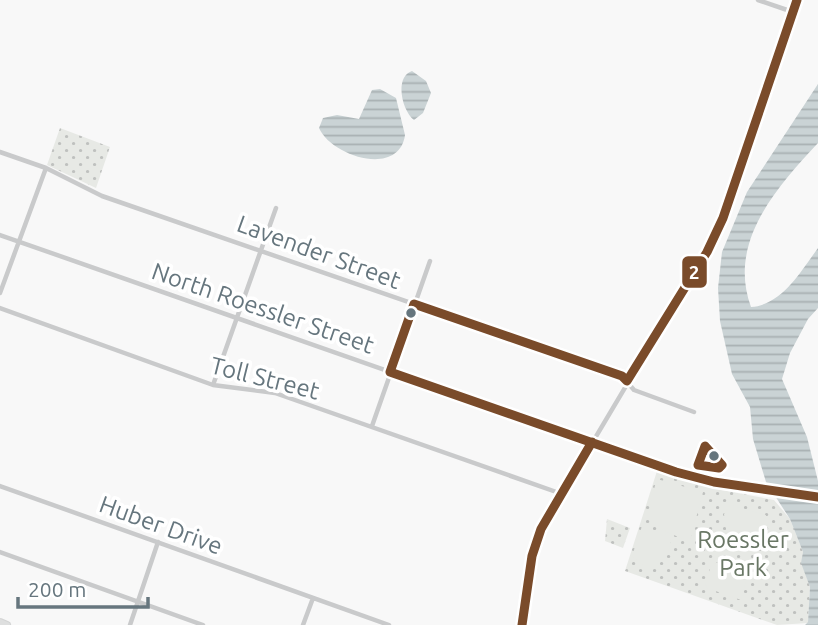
<svg xmlns="http://www.w3.org/2000/svg" width="818" height="625" font-family="Ubuntu,sans-serif">
<defs>
<pattern id="park-dots" width="8" height="8" patternUnits="userSpaceOnUse" patternTransform="scale(1.75)"><rect width="8" height="8" fill="#e7e9e5"/><path d="M2 2h.1M6 6h.1" fill="none" stroke="#bfc1bf" stroke-width="1.8" stroke-linecap="round"/></pattern>
<pattern id="water-rules" width="6" height="5" patternUnits="userSpaceOnUse" patternTransform="scale(1.75)"><rect width="6" height="5" fill="#cad3d5"/><path d="M0 2.5h6" fill="none" stroke="#a8b0b2"/></pattern>
</defs>
<rect width="100%" height="100%" fill="#f8f8f8"/>
<path fill="url(#park-dots)" d="M 60,128 L 110,147 L 96,188 L 47,165 Z
M 657,471 L 711,488 L 774,500 L 790,519 L 803,552 L 802,563 L 810,587 L 808,623 L 777,625 L 625,571 Z
M 607,519 L 630,528 L 623,548 L 605,541 Z"/>
<path fill="#e7e9e5" d="M 657,479 L 703,492 L 690,541 C 651,528 644,520 657,479 Z
M 730,505 L 766,515 L 758,550 L 742,549 L 727,536 L 724,514 Z
M 642,526 L 670,536 C 672,554 662,567 644,566 L 632,556 Z
M 725,558 C 735,558 746,560 749,570 L 741,600 L 707,588 L 705,583 L 711,566 Z"/>
<path fill="url(#water-rules)" d="M 412,71 L 426,81 L 431,93 L 423,113 L 414,120 C 402,111 394,77 412,71 Z
M 818,84 L 818,143 C 777,187 727,242 751,307 C 782,305 801,271 818,248 L 818,308 L 808,319 L 790,353 L 782,379 L 807,437 L 818,481 L 818,625 L 805,625 L 808,622 L 810,587 L 801,563 L 803,552 L 790,519 L 766,482 L 753,439 L 750,407 L 732,374 L 720,321 L 718,288 L 722,252 L 747,192 Z
M 380,89 L 396,98 L 405,135 C 399,178 331,156 319,128 L 323,118 L 337,115 L 359,119 L 372,90 Z"/>
<g fill="none" stroke-linecap="round" stroke-linejoin="round">
<defs>
<path id="major" d="M 0,622 L 7,625"/>
</defs>
<use href="#major" stroke="#d3d4d4" stroke-width="8"/>
<path stroke="#c9cacb" stroke-width="4.5" d="M 758,0 L 793,12
M 0,152 L 46,168 L 102,196 L 622,376 L 634,390 L 694,412
M 0,235 L 676,472 L 714,482 L 818,497
M 0,293 L 46,168
M 0,308 L 213,385 L 275,393 L 562,494
M 213,385 L 276,208
M 372,426 L 430,261
M 0,486 L 389,625
M 0,552 L 203,625
M 130,625 L 158,542
M 303,625 L 313,598
M 522,625 L 532,556 L 541,529 L 714,238 L 797,0"/>
<use href="#major" stroke="#dedfdf" stroke-width="6"/>
<defs>
<path id="bus-1" d="M 797,0 L 723,218 L 707,252 L 627,381 L 622,376 L 414,304 L 390,372 L 676,472 L 714,482 L 818,497
M 705,446 L 722,465 L 719,468 L 698,465 Z
M 522,625 L 532,556 L 541,529 L 592,442"/>
</defs>
<use href="#bus-1" stroke="#fff" stroke-width="14"/>
<use href="#bus-1" stroke="#7a4b2a" stroke-width="9"/>
</g>
<g fill="#66767e" stroke="#fff" stroke-width="2.5">
<circle cx="411" cy="313" r="6"/>
<circle cx="714" cy="456" r="6"/>
</g>
<g text-anchor="middle" dominant-baseline="central" stroke-width="7" stroke-linejoin="round" paint-order="stroke">
<g font-size="24" fill="#66767e" stroke="#fff">
<text transform="translate(319 252) rotate(20)">Lavender Street</text>
<text transform="translate(263 308) rotate(19)">North Roessler Street</text>
<text transform="translate(265 378) rotate(14)">Toll Street</text>
<text transform="translate(161 525) rotate(20)">Huber Drive</text>
</g>
<g font-size="24" fill="#697765" stroke="#fff">
<text x="743" y="539">Roessler<tspan x="743" dy="28">Park</tspan></text>
</g>
</g>
<rect stroke="#fff" stroke-width="2.5" x="681" y="255" width="27" height="34" rx="7" fill="#7a4b2a"/>
<g font-size="19" text-anchor="middle" font-weight="bold" fill="#fff">
<text x="694" y="279">2</text>
</g>
<path d="M18 597v10h130v-10" fill="none" stroke="#66767e" stroke-width="3.5"/>
<text x="28" y="597" font-size="21" fill="#66767e" stroke="#ffffff" stroke-width="5" paint-order="stroke">200 m</text>
</svg>
